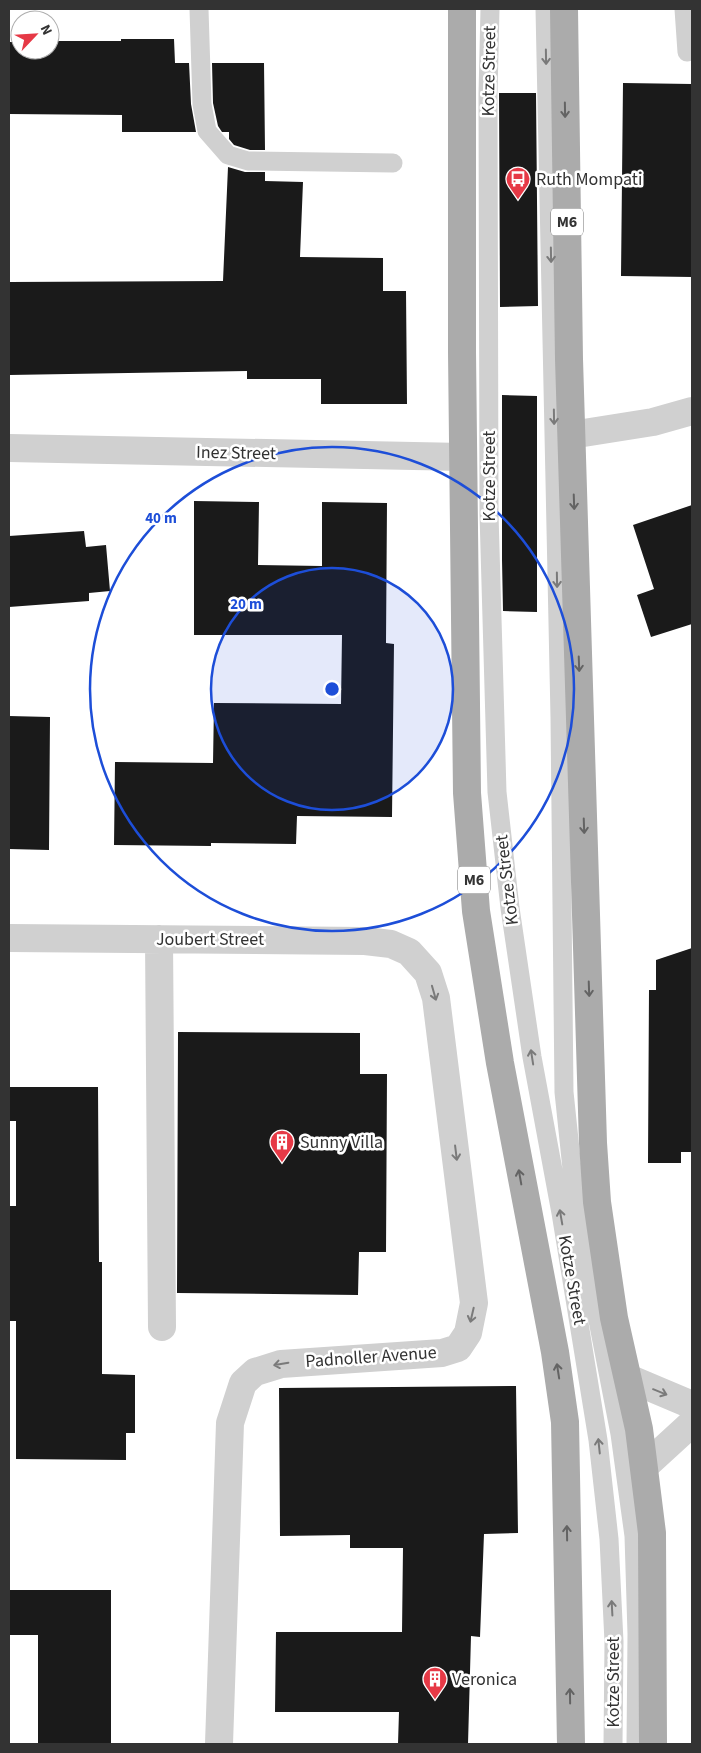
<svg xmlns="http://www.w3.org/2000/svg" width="701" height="1753" font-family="'Source Sans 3',sans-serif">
<rect width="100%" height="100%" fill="#fff"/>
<path fill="#1a1a1a" d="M 121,39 L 174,39 L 175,63 L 189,63 L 191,104 L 196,132 L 122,132 L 122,115 L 9,114 L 9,42 L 20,42 L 20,50 L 50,50 L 50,42 L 54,42 L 54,41 L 121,41 Z
M 212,63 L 264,63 L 265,150 L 250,150 L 234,145 L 229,139 L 229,132 L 222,132 L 218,126 L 213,103 Z
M 623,83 L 692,84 L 692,277 L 621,276 Z
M 499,93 L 536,93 L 538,306 L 500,307 Z
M 228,167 L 245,172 L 265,172 L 265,181 L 303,182 L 300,257 L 383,258 L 383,291 L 406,291 L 407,404 L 321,404 L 321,379 L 247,379 L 247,371 L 9,375 L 9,282 L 223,281 Z
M 502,395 L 537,396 L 537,612 L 503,611 L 502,560 Z
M 194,501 L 259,502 L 258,565 L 322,566 L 322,502 L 387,503 L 386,643 L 394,644 L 392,817 L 297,816 L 296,844 L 211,843 L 211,846 L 114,845 L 115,762 L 213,763 L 214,703 L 341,704 L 342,635 L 194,635 Z
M 692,505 L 692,624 L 651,637 L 637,595 L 654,589 L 633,525 Z
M 84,531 L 86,547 L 106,545 L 110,591 L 89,593 L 89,601 L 9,607 L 9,536 Z
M 9,716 L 50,717 L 49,850 L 9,849 Z
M 692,948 L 692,1152 L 681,1152 L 681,1163 L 648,1163 L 649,990 L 656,990 L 656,960 Z
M 178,1032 L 360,1033 L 360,1074 L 387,1074 L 386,1252 L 359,1252 L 358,1295 L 177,1293 Z
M 9,1087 L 98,1087 L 99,1262 L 102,1262 L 102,1374 L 135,1375 L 135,1433 L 126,1433 L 126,1460 L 16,1459 L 16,1321 L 9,1321 L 10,1206 L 16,1206 L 16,1121 L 9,1121 Z
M 516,1386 L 518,1533 L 484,1534 L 480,1637 L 471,1636 L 468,1744 L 398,1744 L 399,1712 L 275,1712 L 276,1632 L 402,1632 L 403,1548 L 350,1548 L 350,1535 L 280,1536 L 279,1388 Z
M 9,1590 L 111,1590 L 111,1744 L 38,1744 L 38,1635 L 9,1635 Z"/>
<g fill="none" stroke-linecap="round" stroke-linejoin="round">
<path stroke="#d0d0d0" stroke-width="19" d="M 199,9 L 202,104 L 207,131 L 228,155 L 248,161 L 393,163
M 490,9 L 488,94 L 489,514 L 497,792 L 510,908 L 532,1057 L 561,1213 L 598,1440 L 609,1539 L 614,1642 L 613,1744
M 545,9 L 560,717 L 564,1092 L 576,1207 L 620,1434 L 634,1536 L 637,1634 L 636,1744
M 684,9 L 687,52"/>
<path stroke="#d0d0d0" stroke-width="28" d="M 571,435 L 653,422 L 692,411
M 9,448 L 463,457
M 9,938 L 365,941 L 391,944 L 409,952 L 428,973 L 436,998 L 474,1303 L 468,1333 L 458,1348 L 442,1353 L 281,1364 L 255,1372 L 243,1383 L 230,1423 L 219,1744
M 159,939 L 162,1327
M 628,1378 L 692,1405
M 644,1467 L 692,1423"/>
<path stroke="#ababab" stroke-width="28" d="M 462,9 L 462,352 L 467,793 L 476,911 L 500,1063 L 555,1352 L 565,1422 L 571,1744
M 564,9 L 569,359 L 593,1143 L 597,1202 L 614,1318 L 639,1429 L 652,1533 L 653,1744"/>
</g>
<defs><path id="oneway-shaft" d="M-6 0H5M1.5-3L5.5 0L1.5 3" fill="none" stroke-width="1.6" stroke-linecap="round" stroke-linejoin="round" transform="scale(1.25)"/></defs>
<g stroke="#7a7a7a">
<use href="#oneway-shaft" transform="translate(546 57) rotate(89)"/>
<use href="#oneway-shaft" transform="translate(551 255) rotate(89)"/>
<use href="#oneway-shaft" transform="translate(554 417) rotate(89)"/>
<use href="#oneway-shaft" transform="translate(557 580) rotate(89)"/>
<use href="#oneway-shaft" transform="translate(434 993) rotate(74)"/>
<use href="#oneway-shaft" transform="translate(532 1057) rotate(-99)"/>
<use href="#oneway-shaft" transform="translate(456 1153) rotate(83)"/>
<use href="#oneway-shaft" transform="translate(561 1217) rotate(-100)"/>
<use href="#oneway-shaft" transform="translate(472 1315) rotate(103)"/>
<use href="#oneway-shaft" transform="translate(281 1364) rotate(170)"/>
<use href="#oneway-shaft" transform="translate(660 1392) rotate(22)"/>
<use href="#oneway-shaft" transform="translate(599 1446) rotate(-96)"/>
<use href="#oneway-shaft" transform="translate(612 1608) rotate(-93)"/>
</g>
<g stroke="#636363">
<use href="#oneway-shaft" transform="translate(565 110) rotate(89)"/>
<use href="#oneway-shaft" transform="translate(574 502) rotate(88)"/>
<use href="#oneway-shaft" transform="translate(579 664) rotate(88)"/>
<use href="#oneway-shaft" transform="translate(584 826) rotate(88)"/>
<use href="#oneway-shaft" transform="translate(589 989) rotate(88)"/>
<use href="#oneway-shaft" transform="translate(520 1177) rotate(-100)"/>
<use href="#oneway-shaft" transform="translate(558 1371) rotate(-99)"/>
<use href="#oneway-shaft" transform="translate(567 1533) rotate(-91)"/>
<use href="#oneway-shaft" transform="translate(570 1696) rotate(-91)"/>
</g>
<circle cx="332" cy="689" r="121" fill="#1d4ed8" fill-opacity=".12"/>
<g fill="none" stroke="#1d4ed8" stroke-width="2.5">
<circle cx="332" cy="689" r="121"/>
<circle cx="332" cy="689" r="242"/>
</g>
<defs>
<symbol id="bus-pin" viewBox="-11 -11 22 30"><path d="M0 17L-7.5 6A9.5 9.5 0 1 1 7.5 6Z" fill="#e63946" stroke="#fff"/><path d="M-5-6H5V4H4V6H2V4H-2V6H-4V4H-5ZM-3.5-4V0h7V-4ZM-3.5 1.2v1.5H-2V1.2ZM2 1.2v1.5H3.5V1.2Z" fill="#fff"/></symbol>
<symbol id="building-pin" viewBox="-11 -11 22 30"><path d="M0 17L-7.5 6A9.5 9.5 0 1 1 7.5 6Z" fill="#e63946" stroke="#fff"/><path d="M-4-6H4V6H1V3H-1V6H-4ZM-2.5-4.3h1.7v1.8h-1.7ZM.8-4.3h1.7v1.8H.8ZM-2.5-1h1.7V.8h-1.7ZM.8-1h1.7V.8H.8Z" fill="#fff"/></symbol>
</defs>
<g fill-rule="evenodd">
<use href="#bus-pin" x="504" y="165" width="28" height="38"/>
<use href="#building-pin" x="268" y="1128" width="28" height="38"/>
<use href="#building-pin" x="421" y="1665" width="28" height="38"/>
</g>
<g text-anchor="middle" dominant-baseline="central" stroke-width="5" stroke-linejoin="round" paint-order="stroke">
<g fill="#fff" stroke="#707070" stroke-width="1">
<rect x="551" y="208.5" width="32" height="27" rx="4"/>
<rect x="458" y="866.5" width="32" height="27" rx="4"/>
</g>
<g font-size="16" font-weight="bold" fill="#333">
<text x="567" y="222">M6</text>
<text x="474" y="880">M6</text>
</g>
<g font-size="18" fill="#333" stroke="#fff">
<text transform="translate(489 71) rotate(-89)">Kotze Street</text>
<text transform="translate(236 453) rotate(1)">Inez Street</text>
<text transform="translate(489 476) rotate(-90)">Kotze Street</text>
<text transform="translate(507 880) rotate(-97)">Kotze Street</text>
<text x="210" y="939">Joubert Street</text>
<text transform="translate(572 1280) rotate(80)">Kotze Street</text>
<text transform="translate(371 1357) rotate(-4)">Padnoller Avenue</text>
<text transform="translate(613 1682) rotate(-90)">Kotze Street</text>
</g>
<g font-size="18" fill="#333" stroke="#fff" text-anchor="start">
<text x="536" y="179">Ruth Mompati</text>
<text x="300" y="1142">Sunny Villa</text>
<text x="452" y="1679">Veronica</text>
</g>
</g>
<circle cx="332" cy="689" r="8" fill="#1d4ed8" stroke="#fff" stroke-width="2.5"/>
<g font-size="15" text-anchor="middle" font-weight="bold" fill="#1d4ed8" stroke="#fff" stroke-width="5" stroke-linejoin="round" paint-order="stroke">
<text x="161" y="523">40 m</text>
<text x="246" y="609">20 m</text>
</g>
<rect width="701" height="1753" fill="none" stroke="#333333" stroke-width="20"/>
<g transform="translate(35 35) rotate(65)"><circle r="24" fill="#ffffff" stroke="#adadad"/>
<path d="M0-4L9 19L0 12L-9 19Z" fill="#e63946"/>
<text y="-8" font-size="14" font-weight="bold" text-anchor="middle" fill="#333333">N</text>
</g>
</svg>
